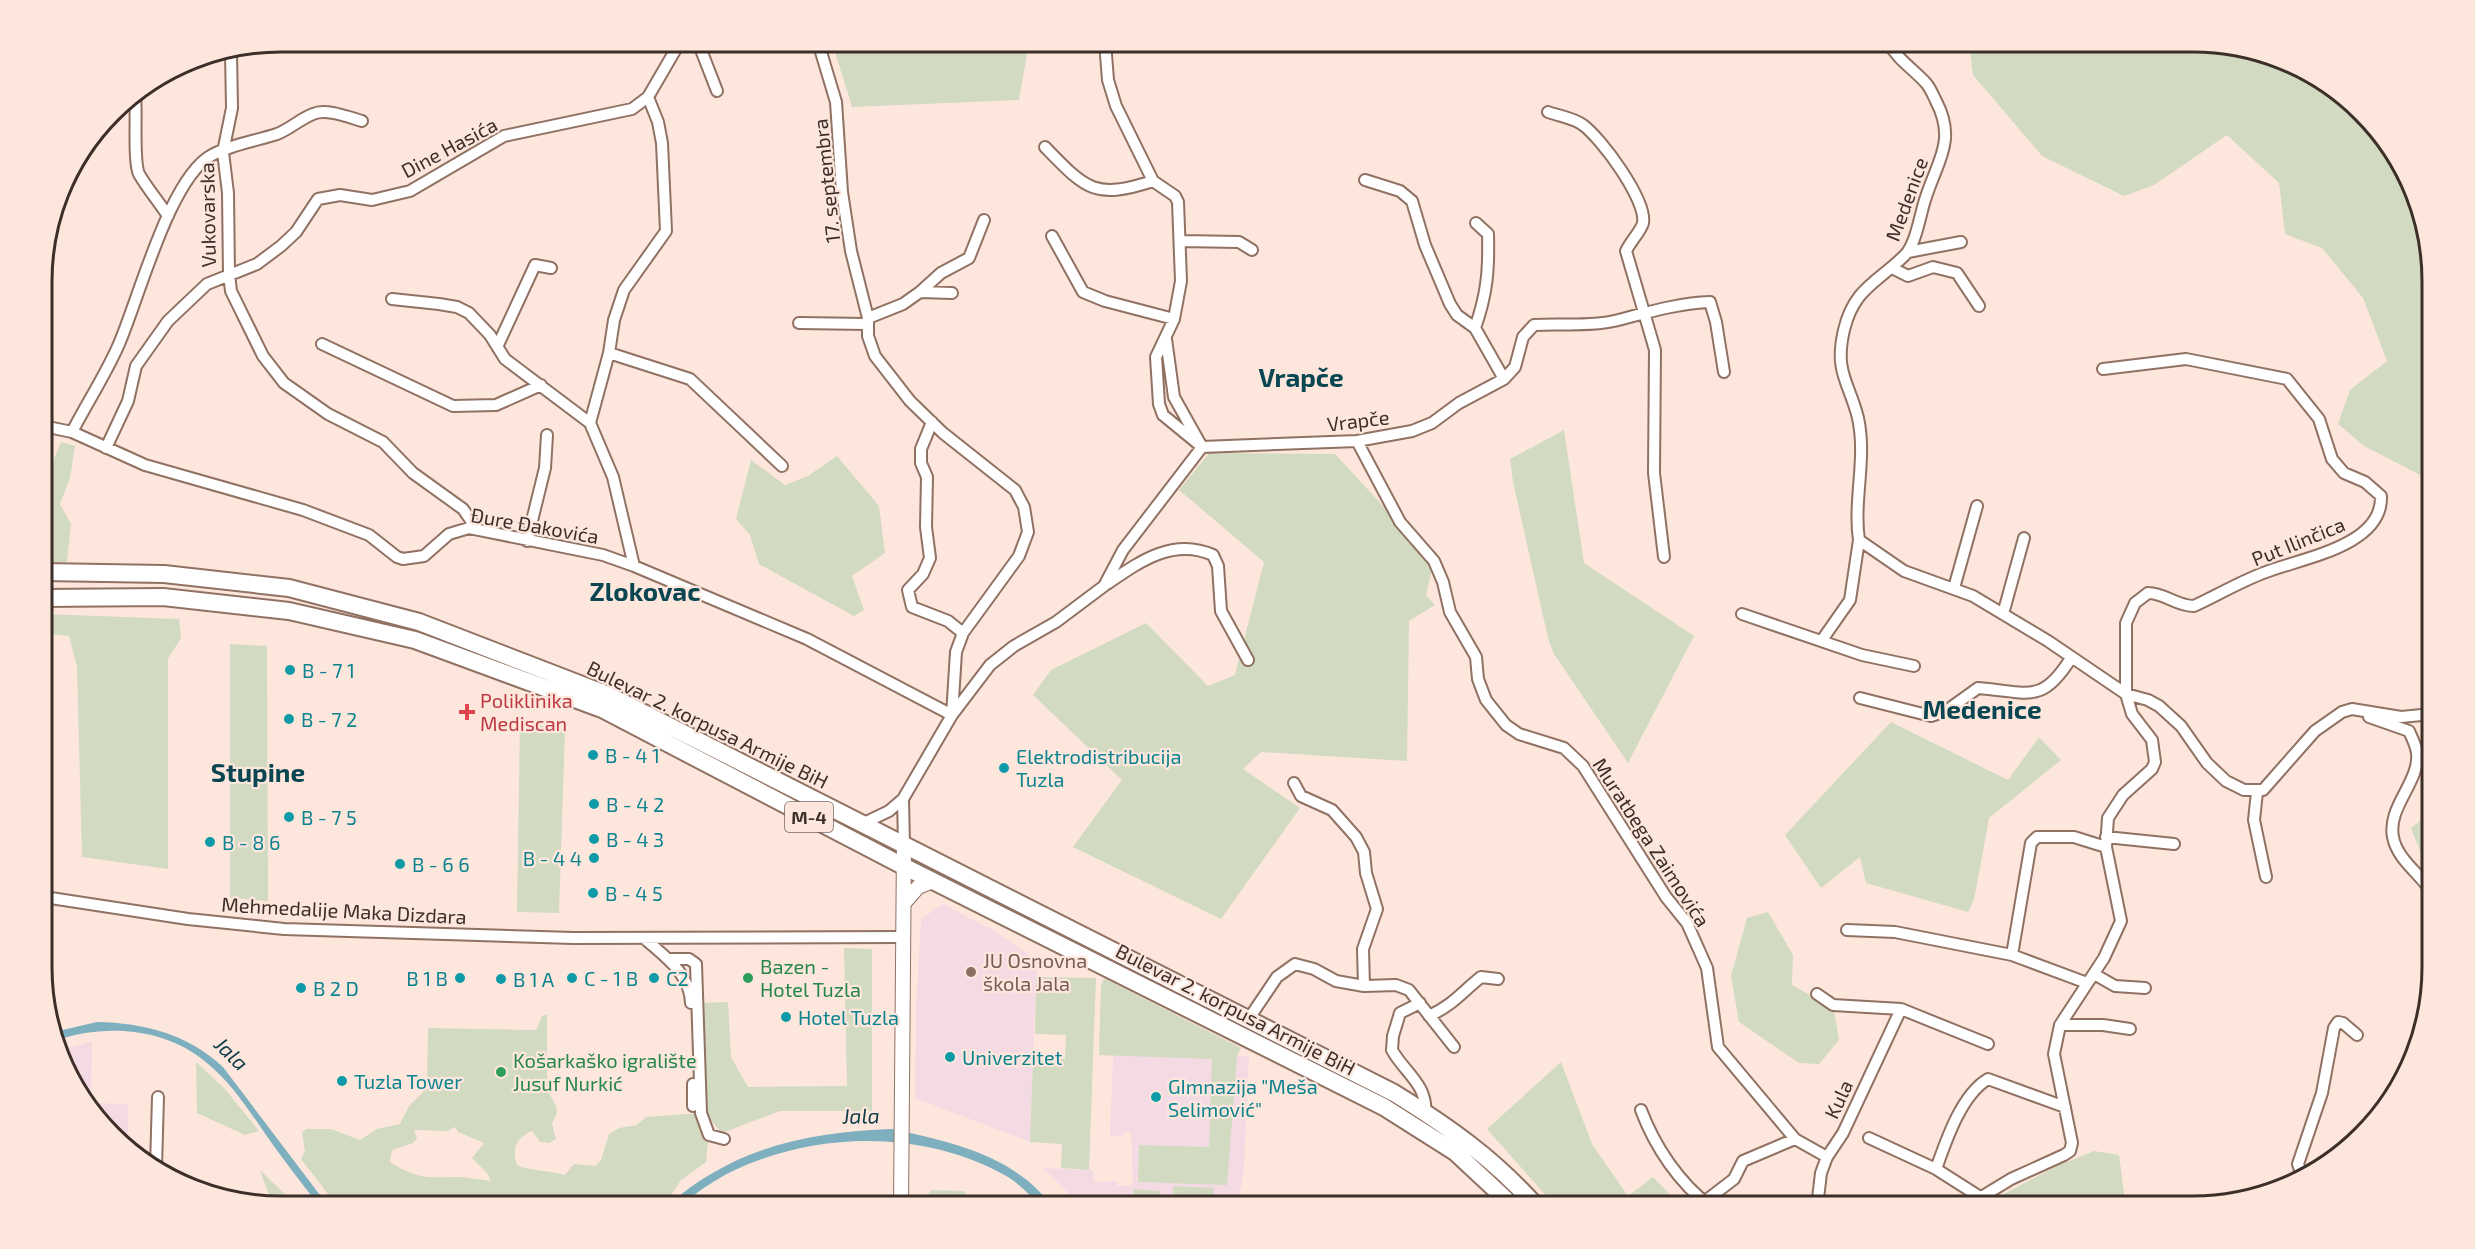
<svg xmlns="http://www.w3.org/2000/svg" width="2475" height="1249" font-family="'Exo 2',sans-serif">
<rect width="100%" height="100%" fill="#fde7dd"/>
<path fill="#f4dbe3" d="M 943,904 L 993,930 L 1039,962 L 1036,977 L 1030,1142 L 915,1098 L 916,1010 L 921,919 Z
M 1104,978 L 1241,1048 L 1238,1056 L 1249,1056 L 1244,1168 L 1241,1188 L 1234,1207 L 1083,1207 L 1043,1168 L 1093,1170 L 1094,1182 L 1117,1181 L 1117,1186 L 1133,1185 L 1131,1132 L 1124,1132 L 1123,1136 L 1110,1136 L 1113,1056 L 1099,1055 L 1101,986 Z
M 92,1041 L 91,1103 L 128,1104 L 128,1143 L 91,1113 L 60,1059 L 58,1051 Z"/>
<path fill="#d2dac1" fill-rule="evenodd" d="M 832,42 L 1029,42 L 1019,100 L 852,107 Z
M 1969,42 L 2194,42 L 2299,67 L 2384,136 L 2415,190 L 2431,250 L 2432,481 L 2364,446 L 2338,424 L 2350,390 L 2387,361 L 2363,298 L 2322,248 L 2285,234 L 2279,183 L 2227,135 L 2154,185 L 2124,196 L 2042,156 L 1973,75 Z
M 1564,430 L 1584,563 L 1694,636 L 1628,763 L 1554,654 L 1548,638 L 1513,482 L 1510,459 Z
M 61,442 L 75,446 L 70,478 L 60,504 L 71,524 L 67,562 L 43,562 L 43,485 Z
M 1209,453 L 1335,454 L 1434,561 L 1426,595 L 1435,605 L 1409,621 L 1407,761 L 1261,752 L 1243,769 L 1300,808 L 1221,919 L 1073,847 L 1122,780 L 1033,695 L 1051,670 L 1146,623 L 1208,686 L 1235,675 L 1264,562 L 1179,490 Z
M 837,456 L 879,506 L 885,553 L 852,576 L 864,610 L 854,616 L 759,564 L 750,535 L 736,519 L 751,460 L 785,485 L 808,476 Z
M 43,614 L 179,619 L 181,638 L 168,659 L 168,869 L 82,857 L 77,667 L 69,636 L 43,633 Z
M 230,644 L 267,646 L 268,901 L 230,898 Z
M 520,721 L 565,731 L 559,913 L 517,912 Z
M 1891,722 L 2008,780 L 2039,737 L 2061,760 L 1989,818 L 1974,900 L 1968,912 L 1866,883 L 1860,857 L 1821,888 L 1785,835 Z
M 2433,811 L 2433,883 L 2411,828 Z
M 1768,912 L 1793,955 L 1792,985 L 1834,1009 L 1839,1040 L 1819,1064 L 1799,1063 L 1739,1022 L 1731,976 L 1747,918 Z
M 844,948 L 872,949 L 872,1111 L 780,1111 L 722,1133 L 702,1110 L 700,1003 L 728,1002 L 731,1057 L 748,1087 L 847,1086 Z
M 1036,977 L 1096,978 L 1089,1170 L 1061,1168 L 1062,1144 L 1030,1142 L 1033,1058 L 1065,1059 L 1066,1035 L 1035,1034 Z
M 1104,978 L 1241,1048 L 1237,1056 L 1227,1185 L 1138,1182 L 1139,1145 L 1209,1147 L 1212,1059 L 1099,1055 L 1101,986 Z
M 547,1014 L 547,1089 L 556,1106 L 557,1112 L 552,1124 L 556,1139 L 549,1143 L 540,1142 L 532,1131 C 517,1137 511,1149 517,1165 C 529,1171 549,1170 565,1175 L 574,1164 L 595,1166 L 601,1160 L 609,1134 L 619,1128 L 637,1125 L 646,1117 L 701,1113 L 712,1137 L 708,1142 L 706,1162 L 680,1181 L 672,1194 L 657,1207 L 338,1207 L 301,1159 L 305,1151 L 302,1132 L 307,1129 L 331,1129 L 360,1140 L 377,1129 L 400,1124 L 409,1106 L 427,1088 L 428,1028 L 536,1030 L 542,1016 ZM 455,1127 L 458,1132 L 484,1143 L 472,1158 L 487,1173 L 491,1181 C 481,1180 472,1178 462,1177 C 430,1177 420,1181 390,1162 L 392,1150 L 413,1143 L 417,1138 L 414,1130 L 447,1131 Z
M 196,1062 L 224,1088 L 259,1131 L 245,1135 L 197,1113 Z
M 1561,1062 L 1592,1144 L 1628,1196 L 1653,1177 L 1677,1202 L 1674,1207 L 1556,1207 L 1487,1129 Z
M 2094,1151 L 2119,1155 L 2126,1207 L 1979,1207 L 2057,1166 Z
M 260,1170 L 298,1207 C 269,1207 269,1195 260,1170 Z
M 1173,1186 L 1214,1188 L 1213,1207 L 1173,1207 Z
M 1134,1189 L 1160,1191 L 1160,1207 L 1133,1207 Z
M 931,1190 L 964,1191 L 975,1207 L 920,1207 Z"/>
<path fill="#7dafbf" d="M 97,1022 C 144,1023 188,1034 223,1067 L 329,1207 L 320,1207 C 304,1186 288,1166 273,1145 C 253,1117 234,1085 207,1063 C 166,1028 105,1023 55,1041 L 54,1032 Z
M 892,1129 C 934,1138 985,1149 1020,1175 C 1032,1183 1044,1196 1054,1207 L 1043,1207 C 1031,1197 1021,1185 1008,1177 C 926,1130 821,1131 737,1169 C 722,1176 707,1185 694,1195 C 689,1198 684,1204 679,1206 C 676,1208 670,1207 666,1207 C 732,1148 806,1132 892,1129 Z"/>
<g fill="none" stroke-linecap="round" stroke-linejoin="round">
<defs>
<path id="minor" d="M 698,42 L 717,91
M 818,42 L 836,102 L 842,192 L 851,251 L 868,318 L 868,336 L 875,356 L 910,401 L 943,433 L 1015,490 L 1024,507 L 1028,532 L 1019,556 L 963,633 L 956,652 L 952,715 L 903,799 L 904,845
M 1888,42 C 1899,61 1911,67 1925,82 C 1930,87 1933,95 1936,101 C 1957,141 1937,161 1925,200 C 1920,215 1916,244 1905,255 C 1877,283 1854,288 1844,330 C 1834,372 1849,382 1858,418 C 1867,459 1853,500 1859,540 L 1904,571 L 1973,596 L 2048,641 L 2126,694 L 2148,700 L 2159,706 L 2181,726 L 2207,763 L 2226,781 L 2244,790 L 2263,790 L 2315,731 L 2342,712 L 2352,709 L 2401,717 L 2432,714
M 231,52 L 232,108 L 223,152 L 228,193 L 229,274 L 231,291 L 263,356 L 284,383 L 328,414 L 383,442 L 413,473 L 463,509 L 476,528
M 135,94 C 137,112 133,162 139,174 C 147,188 159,202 168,216
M 1548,112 C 1559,116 1574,118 1583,125 C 1601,138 1647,200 1643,223 C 1641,231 1630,242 1626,251 L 1655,350 L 1654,473 L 1664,557
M 1045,147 C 1086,189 1094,200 1153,181
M 1365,180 L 1400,191 L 1412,201 L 1425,245 L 1450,304 L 1457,315 L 1475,328 L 1504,379
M 1052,236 L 1083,292 L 1105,301 L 1174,319
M 1181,241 L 1239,242 L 1252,250
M 1908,252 L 1961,242
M 1892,268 L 1908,276 L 1933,267 L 1957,273 L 1979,306
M 920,292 L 941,273 L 969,258 L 984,220
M 392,299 L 439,304 L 457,307 L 469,313 L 490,335 L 505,359 L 590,423
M 868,318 L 903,304 L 920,292 L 952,293
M 799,323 L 867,324
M 1475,328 C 1487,294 1489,270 1488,234 L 1476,223
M 1166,339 L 1174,397 L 1202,447 L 1357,441 L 1412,431 L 1432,423 L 1459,403 L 1504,379 L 1515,367 L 1523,337 L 1534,325 C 1561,323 1588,327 1614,321 C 1646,313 1678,303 1710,302 L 1716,322 L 1724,372
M 322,344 L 453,406 L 496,405 L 541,385
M 498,345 L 535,265 L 551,268
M 609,353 L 690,379 L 782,466
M 932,422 L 921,449 L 921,463 L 927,477 L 926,527 L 930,558 L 923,574 L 908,590 L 912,607 L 948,621 L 963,633
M 43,426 L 72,432 L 145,465 L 303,510 L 369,535 L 397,557 L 403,559 L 424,556 L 449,534 L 469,528 L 603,555 L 634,566 L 807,639 L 952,715 L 990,665 L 1014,646 L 1056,622 L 1104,586 L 1123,550 L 1202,447 L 1163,415 L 1159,404 L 1156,357 L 1174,319 L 1181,281 L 1178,202 L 1175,196 L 1153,181 L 1116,106 L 1108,80 L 1105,42
M 72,432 C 87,403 106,374 119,344 C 139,298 170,177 212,155 C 232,144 256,141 277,134 C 290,129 300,119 313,114 C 326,108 348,117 362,121
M 1357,441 L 1400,522 L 1434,561 L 1443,582 L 1450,612 L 1476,657 L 1478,679 L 1486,700 L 1506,725 L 1519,734 L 1564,748 L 1583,766 L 1666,897 L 1687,923 L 1707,968 L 1718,1047 L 1795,1139 L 1827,1157
M 106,448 L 128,401 L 136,366 L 168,321 L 207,284 L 257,264 L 281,246 L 296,232 L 318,199 L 340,195 L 372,200 L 410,191 L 504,136 L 632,109 L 648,97 L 680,42
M 527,541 L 545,468 L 547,435
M 634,566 L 613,477 L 590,423 L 609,353 L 614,320 L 624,290 L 666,231 L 662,143 L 658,122 L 648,97
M 1107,584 C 1139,562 1173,537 1213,555 L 1218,566 L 1221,611 L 1248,660
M 1954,588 L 1977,506
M 1742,614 L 1862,655 L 1914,666
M 2003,614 L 2024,538
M 1822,640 L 1850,600 L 1859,540
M 1860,698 L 1931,716 L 1946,711 L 1978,688 C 2028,692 2042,705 2071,658
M 2369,717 L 2409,731 C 2412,738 2416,745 2417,753 C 2420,782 2387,807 2393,837 C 2397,860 2422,875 2433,894
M 2257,792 L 2254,820 L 2266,877
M 862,824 L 889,811 L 903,799
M 2106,837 L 2174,844
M 44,897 L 188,919 L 284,929 L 573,938 L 904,937
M 1847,930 L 1895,932 L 2012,955 L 2087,983
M 644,938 C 665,957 690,973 691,1003
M 2012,955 L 2031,843 L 2037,837 L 2074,837 L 2106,847
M 669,959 L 689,959 L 696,964 L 701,1113 L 709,1135 L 724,1139
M 2094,974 L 2115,986 L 2145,988
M 1364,986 L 1396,985 L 1409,990 L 1454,1047
M 1817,994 L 1833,1005 L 1901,1009
M 1420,1003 L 1400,1013 L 1393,1036 L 1392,1050 C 1404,1072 1428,1085 1425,1113
M 1429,1016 C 1453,1005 1462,992 1481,977 L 1498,979
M 1248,1020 L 1277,977 L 1295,964 L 1314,969 L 1336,981 L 1364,986 L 1363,949 L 1377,909 L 1366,873 L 1364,852 L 1356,837 L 1332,810 L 1301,796 L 1294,783
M 2060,1025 L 2103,1025 L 2130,1029
M 693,1084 L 693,1106
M 1641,1110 C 1655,1147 1679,1183 1711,1207
M 1869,1138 L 1936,1169
M 156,1167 L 158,1097
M 2303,1179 L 2298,1164 L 2322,1093 L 2334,1028 L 2338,1022 L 2343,1023 L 2357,1035
M 1980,1197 L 1936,1169 C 1946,1141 1961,1095 1988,1079 L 2065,1107
M 1704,1202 L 1734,1179 L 1743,1161 L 1795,1139
M 1817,1207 L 1821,1173 L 1827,1157 L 1843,1133 L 1901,1009 L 1988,1044
M 1965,1207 L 2011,1179 L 2064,1155 L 2070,1151 L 2072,1143 L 2054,1054 L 2060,1025 L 2104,958 L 2121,921 L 2106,847 L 2108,818 L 2123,795 L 2152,769 L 2155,762 L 2152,740 L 2132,714 L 2126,694 L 2126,623 L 2135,603 L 2148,593 C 2165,593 2176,606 2194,606 C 2218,595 2241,581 2266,572 C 2302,558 2383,546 2381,496 L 2365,482 L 2344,473 L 2332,459 L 2319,419 L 2287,379 L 2186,359 L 2103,369"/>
<path id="tertiary" d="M 905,902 L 918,887 L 933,881
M 901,1207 L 904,845"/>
<path id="primary" d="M 43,572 L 164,574 L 289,588 L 419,622 L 608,695 L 1394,1093 C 1449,1127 1493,1158 1537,1207
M 43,598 L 163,597 L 289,611 L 415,640 L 602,709 L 905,867 L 1384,1107 L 1455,1152 L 1514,1207"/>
</defs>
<use href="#minor" stroke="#907162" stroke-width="14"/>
<use href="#tertiary" stroke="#907162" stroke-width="16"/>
<use href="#primary" stroke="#907162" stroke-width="20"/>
<use href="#minor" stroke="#fff" stroke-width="10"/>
<use href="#tertiary" stroke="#fff" stroke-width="14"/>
<use href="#primary" stroke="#fff" stroke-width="16"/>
</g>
<g fill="#0f9aa8" stroke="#fde7dd" stroke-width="2">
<circle cx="290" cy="670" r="6"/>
<circle cx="289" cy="719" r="6"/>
<circle cx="593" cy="755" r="6"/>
<circle cx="1004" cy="768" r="6"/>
<circle cx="594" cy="804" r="6"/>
<circle cx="289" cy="817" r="6"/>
<circle cx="594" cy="839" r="6"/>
<circle cx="210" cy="842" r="6"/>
<circle cx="594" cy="858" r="6"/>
<circle cx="400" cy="864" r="6"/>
<circle cx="593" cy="893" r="6"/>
<circle cx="460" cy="978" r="6"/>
<circle cx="572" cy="978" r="6"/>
<circle cx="654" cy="978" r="6"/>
<circle cx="501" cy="979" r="6"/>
<circle cx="301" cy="988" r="6"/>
<circle cx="786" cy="1017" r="6"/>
<circle cx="950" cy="1057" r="6"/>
<circle cx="342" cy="1081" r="6"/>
<circle cx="1156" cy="1097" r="6"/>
</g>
<path fill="#e0444e" stroke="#fde7dd" stroke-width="2" d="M464 703h6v6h6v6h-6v6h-6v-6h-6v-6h6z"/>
<circle fill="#8d6e63" stroke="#fde7dd" stroke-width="2" cx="971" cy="972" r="6"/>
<g fill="#2e9e5b" stroke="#fde7dd" stroke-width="2">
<circle cx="748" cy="978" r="6"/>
<circle cx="501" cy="1072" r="6"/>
</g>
<g text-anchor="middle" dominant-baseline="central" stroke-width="4.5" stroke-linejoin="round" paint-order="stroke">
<rect fill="#fde7dd" stroke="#76665f" stroke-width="1.5" x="785" y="802" width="48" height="30" rx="4.5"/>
<g font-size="18" font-weight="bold" fill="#3c2f29">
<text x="809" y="817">M-4</text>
</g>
<g font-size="20" fill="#3c2f29" stroke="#fde7dd">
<text transform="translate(449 147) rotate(-28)">Dine Hasića</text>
<text transform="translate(826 181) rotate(-96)">17. septembra</text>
<text transform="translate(1906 199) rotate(-70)">Medenice</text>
<text transform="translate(207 215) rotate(-91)">Vukovarska</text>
<text transform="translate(1358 420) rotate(-7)">Vrapče</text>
<text transform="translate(535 525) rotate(10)">Đure Đakovića</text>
<text transform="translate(2298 541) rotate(-22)">Put Ilinčica</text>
<text transform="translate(708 724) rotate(26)">Bulevar 2. korpusa Armije BiH</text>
<text transform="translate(1652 842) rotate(57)">Muratbega Zaimovića</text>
<text transform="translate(344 910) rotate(3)">Mehmedalije Maka Dizdara</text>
<text transform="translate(1236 1009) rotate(27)">Bulevar 2. korpusa Armije BiH</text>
<text transform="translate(1838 1099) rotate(-65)">Kula</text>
</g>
<g font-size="20" fill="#0d838f" stroke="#fde7dd" text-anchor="start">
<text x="302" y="670">B - 7 1</text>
<text x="301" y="719">B - 7 2</text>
<text x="605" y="755">B - 4 1</text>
<text x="1016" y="756">Elektrodistribucija<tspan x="1016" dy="23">Tuzla</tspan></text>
<text x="606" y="804">B - 4 2</text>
<text x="301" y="817">B - 7 5</text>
<text x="606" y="839">B - 4 3</text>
<text x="222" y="842">B - 8 6</text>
<text x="582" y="858" text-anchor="end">B - 4 4</text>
<text x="412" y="864">B - 6 6</text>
<text x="605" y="893">B - 4 5</text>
<text x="448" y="978" text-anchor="end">B 1 B</text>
<text x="584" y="978">C - 1 B</text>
<text x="666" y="978">C2</text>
<text x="513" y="979">B 1 A</text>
<text x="313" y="988">B 2 D</text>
<text x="798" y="1017">Hotel Tuzla</text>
<text x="962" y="1057">Univerzitet</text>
<text x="354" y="1081">Tuzla Tower</text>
<text x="1168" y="1086">GImnazija "Meša<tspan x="1168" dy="23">Selimović"</tspan></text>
</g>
<g font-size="20" fill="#be3a42" stroke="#fde7dd" text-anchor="start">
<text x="480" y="700">Poliklinika<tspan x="480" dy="23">Mediscan</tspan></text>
</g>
<g font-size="20" fill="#785e54" stroke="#fde7dd" text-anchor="start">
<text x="983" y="960">JU Osnovna<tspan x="983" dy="23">škola Jala</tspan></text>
</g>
<g font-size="20" fill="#27864d" stroke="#fde7dd" text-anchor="start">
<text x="760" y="966">Bazen -<tspan x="760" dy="23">Hotel Tuzla</tspan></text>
<text x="513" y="1060">Košarkaško igralište<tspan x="513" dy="23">Jusuf Nurkić</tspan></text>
</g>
<g font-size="21" font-style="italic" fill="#0e3c49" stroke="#fde7dd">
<text transform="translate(232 1053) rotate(44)">Jala</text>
<text transform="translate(861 1115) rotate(-1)">Jala</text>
</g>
<g font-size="26" font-weight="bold" fill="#0a4552" stroke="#fde7dd">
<text x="1301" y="376">Vrapče</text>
<text x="645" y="590">Zlokovac</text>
<text x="1982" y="708">Medenice</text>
<text x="258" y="771">Stupine</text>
</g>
</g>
<path d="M0 0H2475V1249H0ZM281 52H2193A229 229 0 0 1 2422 281V967A229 229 0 0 1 2193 1196H281A229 229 0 0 1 52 967V281A229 229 0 0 1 281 52Z" fill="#fde7dd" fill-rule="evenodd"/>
<path fill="none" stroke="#3c2f29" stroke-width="3" d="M281 52H2193A229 229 0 0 1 2422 281V967A229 229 0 0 1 2193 1196H281A229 229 0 0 1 52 967V281A229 229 0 0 1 281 52Z"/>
</svg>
